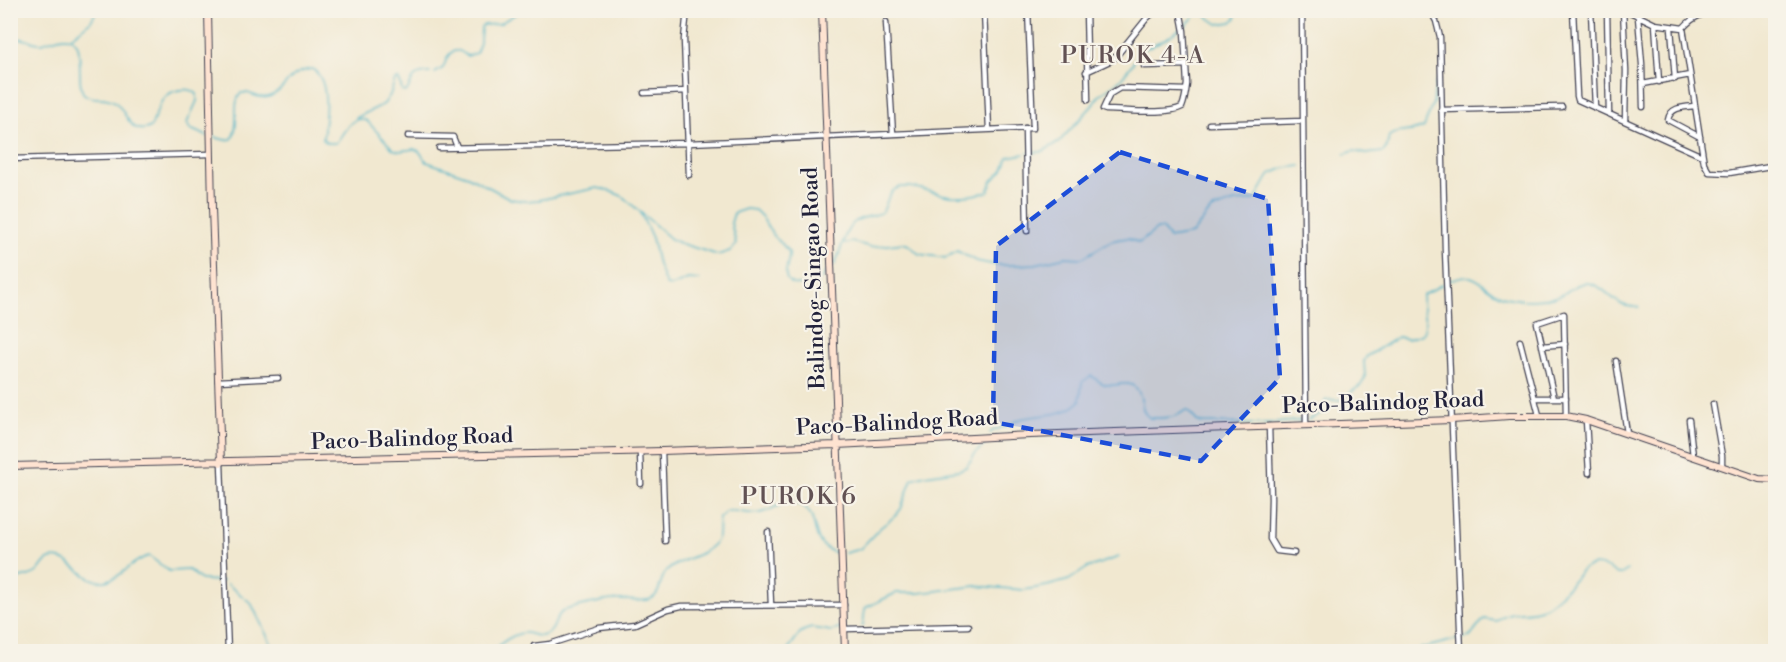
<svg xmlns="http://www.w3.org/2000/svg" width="1786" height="662" font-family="'Libre Bodoni',serif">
<rect width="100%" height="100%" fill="#f7f3e8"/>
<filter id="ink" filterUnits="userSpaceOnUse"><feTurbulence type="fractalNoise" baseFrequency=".0167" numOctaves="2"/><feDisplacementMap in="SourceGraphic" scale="12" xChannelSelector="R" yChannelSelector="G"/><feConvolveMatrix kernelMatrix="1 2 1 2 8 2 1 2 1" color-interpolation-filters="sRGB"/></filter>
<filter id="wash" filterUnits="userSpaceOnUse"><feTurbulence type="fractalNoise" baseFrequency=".008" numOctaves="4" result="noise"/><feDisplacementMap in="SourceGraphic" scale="24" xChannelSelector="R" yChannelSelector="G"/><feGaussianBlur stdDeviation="1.35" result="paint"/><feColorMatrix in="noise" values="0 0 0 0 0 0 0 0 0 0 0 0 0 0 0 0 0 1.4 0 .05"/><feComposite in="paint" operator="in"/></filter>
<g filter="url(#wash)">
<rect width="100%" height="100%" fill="#f1e8d0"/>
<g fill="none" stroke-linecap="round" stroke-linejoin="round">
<path stroke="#48b2c6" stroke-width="1.5" d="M 1185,26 L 1198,13 L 1202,13 L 1218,24 L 1232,22 L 1236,18 L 1236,10
M 71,37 L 91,21 L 97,10
M 10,41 C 23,34 30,44 42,43 C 50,41 57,37 65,37 C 89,37 74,75 83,93 C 92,102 105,94 115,102 C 127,111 130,138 151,127 C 158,111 159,94 179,90 C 187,89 192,89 197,94 L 197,101 L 187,123 L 190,129 L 207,136
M 435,73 L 443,68 C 447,59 448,49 460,51 L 467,56 L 476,53 L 480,43 L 481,27 L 484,25 L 499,24 L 522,10
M 356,118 L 384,104 L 390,95 L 395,80 L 398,79 L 400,82 L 402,91 L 406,92 C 415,80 408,74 430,73
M 214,137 L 225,140 L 232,139 C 241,122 231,104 241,93 C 251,91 258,100 268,97 C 287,91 286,72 312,69 C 331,79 325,120 323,139 L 327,143 L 336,143 C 345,132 351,113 367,121 L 393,149 L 399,151 L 414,149 L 419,151 L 427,162 L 468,176 L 511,199 L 524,201 L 539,200 L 597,188 L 607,190 L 622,196 L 671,239 L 679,243 L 718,255 L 730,251 L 736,244 L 731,223 L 734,213 L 746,209 L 755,210 L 762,217 L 772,234 L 789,252 C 790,260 785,268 786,276 C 788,289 810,286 819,280 C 823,277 825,273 828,270
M 1028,153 L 1041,152 L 1058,143 L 1092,106 L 1099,96 L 1122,78 L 1142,50 L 1167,38 L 1181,28
M 1345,154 L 1354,151 L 1366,154 L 1383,152 L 1387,147 L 1389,136 C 1399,129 1411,134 1424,127 L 1433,103 L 1436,81
M 641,214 L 652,238 L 658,265 L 666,285 L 672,286 L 688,279 L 699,280
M 843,244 L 852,242 L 871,247 L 903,243 L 909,245 L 919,254 L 946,258 L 957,251 L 976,261 L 996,265 L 1015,265 L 1035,264 L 1065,257 L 1082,258 L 1111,241 L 1120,239 L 1128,238 L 1139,243 L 1157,229 L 1162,229 L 1169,238 L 1192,234 L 1211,210 L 1235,202 L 1255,200 L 1270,174 L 1285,168 L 1301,166
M 834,265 C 843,251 842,231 856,221 C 864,215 875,218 883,211 C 887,204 887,195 894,190 C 906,181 935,194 950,196 C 963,197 975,195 988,192 L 992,181 L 1003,170 L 1008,157 L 1024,154
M 1448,281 C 1481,267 1479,290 1506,297 C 1521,301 1546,301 1561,295 C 1570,291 1575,283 1586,283 C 1600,283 1610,298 1621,304 C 1626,307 1634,307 1639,307
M 1308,420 L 1320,414 L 1326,400 L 1340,400 L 1361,385 L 1365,378 L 1364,361 L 1367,356 L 1398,337 L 1408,339 L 1422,334 C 1430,322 1419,308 1423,295 L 1443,284
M 990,433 C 994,428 1000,429 1007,426 C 1012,424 1015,420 1020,419 C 1039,414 1066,417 1080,401 L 1082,382 L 1091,376 C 1095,378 1099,382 1104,384 C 1114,388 1128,379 1136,388 C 1145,397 1138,411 1150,418 C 1161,418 1175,419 1184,411 L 1188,411 L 1197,421 L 1202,423 L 1267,424 L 1304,420
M 845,553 L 860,549 L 880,528 L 895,516 L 901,509 L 912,479 L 925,475 L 959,470 L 966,467 L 975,454 L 989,440
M 10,581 C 19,577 29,578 37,572 C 42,568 43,561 50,559 C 71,553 83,584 105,581 C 123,578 131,560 149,556 L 169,571 L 189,570 L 201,580 L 223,581
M 227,584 L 251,603 L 275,652
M 862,626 L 863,626 L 865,608 L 896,593 L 919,593 L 976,586 L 1024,590 L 1047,586 L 1069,580 L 1087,568 L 1119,557
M 1463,638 L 1470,637 L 1484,619 L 1496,621 C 1510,608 1524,615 1540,609 C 1550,605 1567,589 1573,581 C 1577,578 1578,573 1582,570 C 1593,561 1607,566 1617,574 L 1622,574 L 1627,570
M 494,652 C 498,643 517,632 526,633 C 533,634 537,638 545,635 C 557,631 553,616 565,610 C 581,606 598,601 614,600 C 626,599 640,603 651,599 C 661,595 659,580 666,572 C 679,558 701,558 714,544 C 721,536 717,527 719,518 L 727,511 C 738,510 749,515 760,513 C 776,510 781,498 800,505 C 822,513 806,547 838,553
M 786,652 L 800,633 L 805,630 L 812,628 L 831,631 L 842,628
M 1407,652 L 1458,639"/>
</g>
</g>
<g filter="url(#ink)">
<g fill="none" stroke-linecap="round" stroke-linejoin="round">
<defs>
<path id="street" d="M 687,10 L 684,39 L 689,175
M 984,10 L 989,130
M 1086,10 L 1088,100
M 1180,10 L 1184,31 L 1187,84 C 1186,92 1185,100 1182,107 C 1167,115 1125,110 1106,110 L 1103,109 L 1110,94 L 1120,88 L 1186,90
M 1302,10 L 1306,424
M 1430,10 L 1436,21 L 1440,37 L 1445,250 L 1461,652
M 1573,10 L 1577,96 L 1578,100 L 1702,156
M 1591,10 L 1595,108
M 1607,10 L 1609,114
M 1623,10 L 1626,71 L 1625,121
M 1626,10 L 1655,24 L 1683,28
M 1728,10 C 1708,13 1697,12 1683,28 L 1704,163 L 1709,172 L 1729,173 L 1776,165
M 1638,17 L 1642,64 L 1643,107
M 886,22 L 893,134
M 1655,24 L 1659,82
M 1671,28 L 1675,79
M 1144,66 L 1186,65
M 1086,72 L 1114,59 L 1147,18 L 1157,10
M 1643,84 L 1690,75
M 644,93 L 686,91
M 1695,106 C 1683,107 1670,107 1668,120 L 1700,137
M 1441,110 L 1562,107
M 1209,124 L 1303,121
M 1025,128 L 1027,231
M 408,136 L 453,137 L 457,147
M 439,148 L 689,143 L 1033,128 L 1028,10
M 10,159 L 210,154
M 1520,341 L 1539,415
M 1542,346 L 1565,344
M 1616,361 L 1627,433
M 218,381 L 278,378
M 1535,398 L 1566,398
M 1554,398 L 1537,323 L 1564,314 L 1566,416
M 1713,404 L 1722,456 L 1722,466
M 1586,420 L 1589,473
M 1689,420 L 1693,456
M 1269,426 L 1271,499 L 1270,539 L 1277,551 L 1294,553
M 662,451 L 665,541
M 640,452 L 641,484
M 221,463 L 228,652
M 768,532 L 771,605
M 845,629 L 968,626
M 534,646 L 550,644 L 599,628 L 635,624 L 668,609 L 681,606 L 844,605"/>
<path id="secondary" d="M 208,10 L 212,208 L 221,463
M 822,10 L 845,652
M 10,466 L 662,451 L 837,445 L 1030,435 L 1452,420 L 1509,416 L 1566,416 L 1586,420 L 1759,479 L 1776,480"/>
</defs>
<use href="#street" stroke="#414051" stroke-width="7"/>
<use href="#secondary" stroke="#414051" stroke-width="8"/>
<use href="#street" stroke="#fff" stroke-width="4.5"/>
<use href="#secondary" stroke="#fee3d1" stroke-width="6"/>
</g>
</g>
<path fill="#1d4ed8" fill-opacity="0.2" stroke="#1d4ed8" stroke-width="4.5" stroke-dasharray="12 8" stroke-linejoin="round" d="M 1120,152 L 1268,199 L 1280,378 L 1201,461 L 993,422 L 996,246 Z"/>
<g text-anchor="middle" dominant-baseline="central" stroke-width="4.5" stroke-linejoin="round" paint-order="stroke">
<g font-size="22" fill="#22223b" stroke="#f7f3e8">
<text transform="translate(814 278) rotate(-92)">Balindog-Singao Road</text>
<text transform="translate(1383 403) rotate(-2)">Paco-Balindog Road</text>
<text transform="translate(897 423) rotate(-3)">Paco-Balindog Road</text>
<text transform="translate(412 439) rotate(-2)">Paco-Balindog Road</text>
</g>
<g font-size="24" letter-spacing="1.5" fill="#625254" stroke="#f7f3e8">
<text x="1133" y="56">PUROK 4-A</text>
<text x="799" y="497">PUROK 6</text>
</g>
</g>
<rect width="1786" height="662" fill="none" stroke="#f7f3e8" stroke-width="36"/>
</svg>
